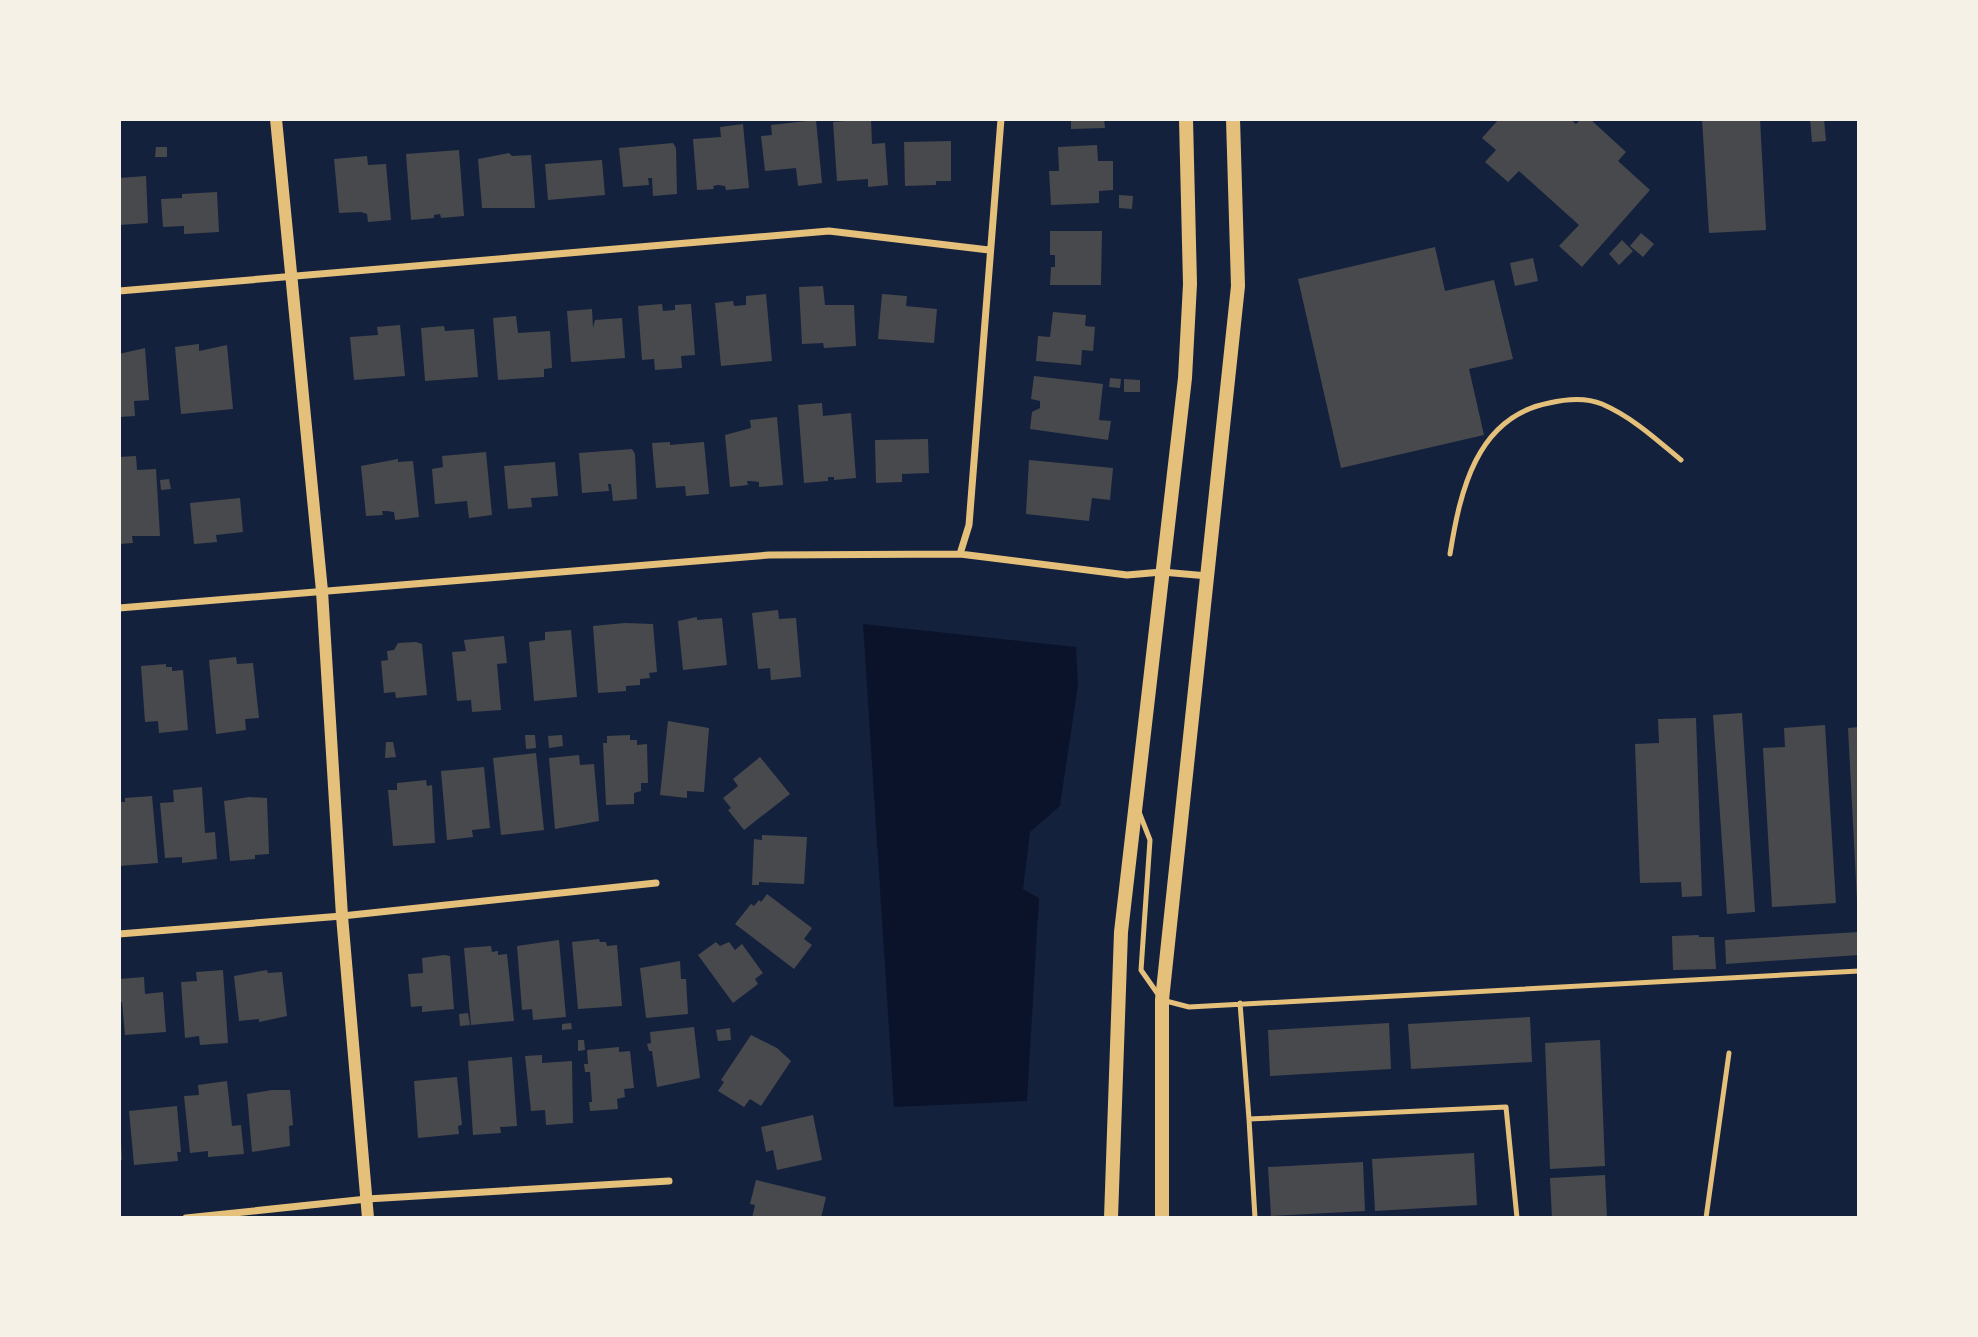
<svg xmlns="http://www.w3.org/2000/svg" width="1978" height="1337" font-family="Ubuntu,sans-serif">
<rect width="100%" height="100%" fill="#14213d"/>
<path fill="#0b132b" d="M 863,624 L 1076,647 L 1078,685 L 1060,806 L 1030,832 L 1023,889 L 1039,898 L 1027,1101 L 894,1107 Z"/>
<path fill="#48494c" d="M 871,119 L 872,144 L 885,143 L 888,185 L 868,187 L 868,179 L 837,181 L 833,122 Z
M 1071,119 L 1104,119 L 1105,128 L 1071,129 Z
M 1499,119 L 1570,119 L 1576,124 L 1581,119 L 1590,119 L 1626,152 L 1618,161 L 1650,190 L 1582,267 L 1559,246 L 1579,225 L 1519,171 L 1508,182 L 1485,162 L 1496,150 L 1482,138 Z
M 1702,119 L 1760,119 L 1766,230 L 1709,233 Z
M 1810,119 L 1824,119 L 1826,141 L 1812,142 Z
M 816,120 L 822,183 L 798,186 L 796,168 L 765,171 L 761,136 L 772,135 L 771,125 Z
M 743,124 L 749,188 L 726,190 L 725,186 L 718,185 L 713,186 L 714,189 L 697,190 L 693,139 L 721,137 L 720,127 Z
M 951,141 L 951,181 L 936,181 L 936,185 L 905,186 L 904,142 Z
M 673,143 L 676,148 L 677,194 L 653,196 L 652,178 L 648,178 L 649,185 L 623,187 L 619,148 Z
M 1097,145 L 1098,161 L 1113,161 L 1113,190 L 1099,191 L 1099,203 L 1051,205 L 1049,171 L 1059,171 L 1058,147 Z
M 156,147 L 167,147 L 167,157 L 155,157 Z
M 459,150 L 464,216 L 441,218 L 440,214 L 434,215 L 434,218 L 411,220 L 406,154 Z
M 509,153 L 512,156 L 531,155 L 535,208 L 482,208 L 478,159 Z
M 367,156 L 368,165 L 386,164 L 391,220 L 368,222 L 367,214 L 361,212 L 339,213 L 334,159 Z
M 602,160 L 605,195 L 548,200 L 545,164 Z
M 146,176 L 148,223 L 119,225 L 119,178 Z
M 217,192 L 219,232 L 184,234 L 184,226 L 163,227 L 161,199 L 182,198 L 182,194 Z
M 1119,195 L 1133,196 L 1132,209 L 1119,208 Z
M 1050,231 L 1102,231 L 1101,285 L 1050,285 L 1051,267 L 1055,267 L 1055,255 L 1050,255 Z
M 1641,233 L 1654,244 L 1643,257 L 1630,246 Z
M 1622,240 L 1633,251 L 1619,265 L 1609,254 Z
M 1435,247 L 1445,291 L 1494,280 L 1513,359 L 1469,369 L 1484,435 L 1341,468 L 1298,279 Z
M 1533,258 L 1538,281 L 1515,286 L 1510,263 Z
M 823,286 L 825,305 L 854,305 L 856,346 L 824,348 L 823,343 L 802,344 L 799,287 Z
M 766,294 L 772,361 L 721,366 L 715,303 L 733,301 L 734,306 L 746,305 L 746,296 Z
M 882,294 L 907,296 L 906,306 L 937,309 L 934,343 L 878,339 Z
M 662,304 L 663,311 L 675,310 L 675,305 L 691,304 L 695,355 L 681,356 L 682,368 L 655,370 L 654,359 L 642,360 L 638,306 Z
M 592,309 L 593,328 L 595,320 L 622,318 L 625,358 L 571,362 L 567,311 Z
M 1053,312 L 1086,315 L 1085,326 L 1095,327 L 1093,351 L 1082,350 L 1081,365 L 1036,361 L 1038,336 L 1050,337 Z
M 516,316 L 518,333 L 550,331 L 552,368 L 544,369 L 544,377 L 498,380 L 493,318 Z
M 400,325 L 405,376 L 354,380 L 350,337 L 378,335 L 377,327 Z
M 444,326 L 445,331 L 474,329 L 478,377 L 425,381 L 421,328 Z
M 199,344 L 199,351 L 227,345 L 233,409 L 181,414 L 175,347 Z
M 145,348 L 149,400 L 134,401 L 135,416 L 119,417 L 119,354 Z
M 1034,376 L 1103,384 L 1099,420 L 1111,421 L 1108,440 L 1030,429 L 1032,412 L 1040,408 L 1040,401 L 1031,399 Z
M 1110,378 L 1121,379 L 1120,388 L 1109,387 Z
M 1124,379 L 1140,380 L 1140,392 L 1124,392 Z
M 822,403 L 823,416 L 851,413 L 856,478 L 834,480 L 834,477 L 828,477 L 828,481 L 804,483 L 798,405 Z
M 777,417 L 783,485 L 759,487 L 759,482 L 751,481 L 747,481 L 748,485 L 730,487 L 725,435 L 751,428 L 750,420 Z
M 928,439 L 929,473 L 902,474 L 902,482 L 876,483 L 875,440 Z
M 670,442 L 670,445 L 704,442 L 709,494 L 686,496 L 685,486 L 656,488 L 652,443 Z
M 632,449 L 635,454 L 637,499 L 613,501 L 611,484 L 608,484 L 609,491 L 582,493 L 579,453 Z
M 486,452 L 492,515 L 469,518 L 467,501 L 435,504 L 432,469 L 443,467 L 442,456 Z
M 136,456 L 137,470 L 156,469 L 160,536 L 132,536 L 133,543 L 119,544 L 119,457 Z
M 398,459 L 398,462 L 413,461 L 419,517 L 395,520 L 394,512 L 387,511 L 382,511 L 383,515 L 366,516 L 361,466 Z
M 1029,460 L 1113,468 L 1110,500 L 1092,498 L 1089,521 L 1026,514 Z
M 555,462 L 558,496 L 531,498 L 532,507 L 508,509 L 504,466 Z
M 169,479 L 171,489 L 161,490 L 160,480 Z
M 240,498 L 243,532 L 216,535 L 217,542 L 194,544 L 190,503 Z
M 778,610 L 779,619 L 796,618 L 801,677 L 771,680 L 770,668 L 758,669 L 752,613 Z
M 697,617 L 697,620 L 722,618 L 727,665 L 683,670 L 678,621 Z
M 625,623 L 653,624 L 657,672 L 649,673 L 650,678 L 640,679 L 640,685 L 626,686 L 626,691 L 598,693 L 593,626 Z
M 571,630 L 577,697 L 534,701 L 529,642 L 545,640 L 545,632 Z
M 504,636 L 507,663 L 497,664 L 501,710 L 472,712 L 471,700 L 457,701 L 452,652 L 466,651 L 464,640 Z
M 416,642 L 422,644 L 427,695 L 396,698 L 395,692 L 384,693 L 381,661 L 388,660 L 387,651 L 394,650 L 398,643 Z
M 236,657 L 237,664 L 253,663 L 259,718 L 245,719 L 246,730 L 216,734 L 209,660 Z
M 166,664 L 166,667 L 172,667 L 172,671 L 183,670 L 188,730 L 159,733 L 158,721 L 145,722 L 141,666 Z
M 1742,713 L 1755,912 L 1727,914 L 1713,715 Z
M 1696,718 L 1702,896 L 1682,897 L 1681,882 L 1640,883 L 1635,744 L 1659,743 L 1658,719 Z
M 668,721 L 709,728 L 704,792 L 687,791 L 687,798 L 660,795 Z
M 1825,725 L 1836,903 L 1772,907 L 1763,748 L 1785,747 L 1784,728 Z
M 1859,727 L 1859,900 L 1857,900 L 1848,728 Z
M 525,735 L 535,735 L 536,748 L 526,749 Z
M 562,735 L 563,746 L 549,748 L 548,736 Z
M 630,735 L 630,740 L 637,740 L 637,745 L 647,744 L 648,783 L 641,783 L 641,791 L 634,793 L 634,804 L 606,805 L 603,743 L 607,743 L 607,736 Z
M 386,742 L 393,742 L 396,757 L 385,758 Z
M 536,753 L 544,830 L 501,835 L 493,758 Z
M 579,755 L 580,765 L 594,764 L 599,821 L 555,829 L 549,758 Z
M 760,757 L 790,794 L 744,830 L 728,810 L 731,808 L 723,798 L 738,786 L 733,779 Z
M 484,767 L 490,828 L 472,830 L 473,837 L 447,840 L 441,771 Z
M 426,780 L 427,786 L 432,785 L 435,843 L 393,846 L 388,790 L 397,790 L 397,783 Z
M 202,787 L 205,833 L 215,832 L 217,859 L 182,863 L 182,857 L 165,858 L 160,803 L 174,802 L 173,790 Z
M 152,796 L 158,863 L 119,866 L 119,802 L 125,802 L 125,798 Z
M 249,797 L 267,798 L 269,854 L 255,855 L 255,859 L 230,861 L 224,801 Z
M 762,835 L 807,837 L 804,884 L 759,882 L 759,885 L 752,885 L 754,839 L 762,840 Z
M 767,894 L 812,928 L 804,939 L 812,945 L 794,969 L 735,924 L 751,904 L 754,906 L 759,900 L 761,902 Z
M 1859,932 L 1859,955 L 1726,964 L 1725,940 Z
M 1699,935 L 1699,937 L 1714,937 L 1716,969 L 1673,970 L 1672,936 Z
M 599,939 L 600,942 L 606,942 L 607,946 L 617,945 L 622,1006 L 578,1009 L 572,942 Z
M 559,940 L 566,1017 L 533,1020 L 532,1009 L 522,1010 L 517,946 Z
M 716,942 L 720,946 L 729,942 L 735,950 L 742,944 L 763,973 L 755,979 L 758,984 L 733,1003 L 698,955 Z
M 491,946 L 492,952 L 498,951 L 498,955 L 507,954 L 514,1021 L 471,1025 L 464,948 Z
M 444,955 L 450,956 L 454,1009 L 422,1012 L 422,1006 L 411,1007 L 408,974 L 423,973 L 422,958 Z
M 680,961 L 681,979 L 686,979 L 688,1014 L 646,1018 L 640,968 Z
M 223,970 L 228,1043 L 200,1045 L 199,1036 L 185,1038 L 181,982 L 197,981 L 196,972 Z
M 267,970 L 268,973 L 282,972 L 287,1016 L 259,1022 L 259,1019 L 239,1021 L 234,976 Z
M 144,977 L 145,994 L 163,992 L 166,1032 L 125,1035 L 122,1002 L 119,1003 L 119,979 Z
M 468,1013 L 470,1025 L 460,1026 L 459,1014 Z
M 1530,1017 L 1532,1062 L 1411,1069 L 1408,1024 Z
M 571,1023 L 572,1029 L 562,1030 L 562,1024 Z
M 1389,1023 L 1391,1069 L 1270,1076 L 1268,1030 Z
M 694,1027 L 700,1078 L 657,1087 L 652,1051 L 649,1051 L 647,1044 L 651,1043 L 650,1032 Z
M 730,1028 L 731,1040 L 718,1041 L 716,1030 Z
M 751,1035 L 777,1048 L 791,1061 L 761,1106 L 750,1099 L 744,1107 L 718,1091 L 724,1082 L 721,1080 Z
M 578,1040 L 584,1040 L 585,1050 L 578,1051 Z
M 1600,1040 L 1605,1166 L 1550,1169 L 1545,1043 Z
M 619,1047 L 619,1052 L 630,1051 L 634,1088 L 624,1089 L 625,1097 L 617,1099 L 618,1109 L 590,1111 L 589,1102 L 592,1102 L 590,1072 L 585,1072 L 584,1064 L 588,1064 L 587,1050 Z
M 542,1055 L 542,1063 L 572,1061 L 573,1123 L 546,1125 L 545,1110 L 531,1111 L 525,1056 Z
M 512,1057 L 517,1126 L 500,1127 L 501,1133 L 473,1135 L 468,1061 Z
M 457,1077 L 462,1125 L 458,1126 L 459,1134 L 418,1138 L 414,1081 Z
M 227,1081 L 232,1126 L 241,1125 L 244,1154 L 208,1157 L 208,1151 L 190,1153 L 184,1096 L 199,1095 L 198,1085 Z
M 272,1090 L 290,1090 L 293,1125 L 289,1126 L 290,1146 L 252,1152 L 247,1094 Z
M 177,1106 L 181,1152 L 177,1152 L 178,1161 L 134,1165 L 129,1111 Z
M 813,1115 L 822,1160 L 777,1170 L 773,1150 L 766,1152 L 761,1127 Z
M 119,1141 L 121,1141 L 122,1160 L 119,1160 Z
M 1474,1153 L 1477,1205 L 1375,1211 L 1372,1159 Z
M 1363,1162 L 1365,1211 L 1271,1216 L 1268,1167 Z
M 1605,1175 L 1607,1218 L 1552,1218 L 1550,1178 Z
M 756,1180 L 826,1197 L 821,1218 L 752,1218 L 755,1205 L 750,1204 Z"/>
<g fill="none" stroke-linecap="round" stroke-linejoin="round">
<path stroke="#e5c07b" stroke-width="5" d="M 1450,554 C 1460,492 1476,417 1549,403 C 1566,399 1585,397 1602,404 C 1632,417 1656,439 1681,460
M 1139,812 L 1150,840 L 1141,970 L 1162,1000 L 1189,1007 L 1859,971
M 1240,1003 L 1249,1119
M 1255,1218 L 1249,1119 L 1506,1107 L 1517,1218
M 1706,1218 L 1729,1053"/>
<path stroke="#e5c07b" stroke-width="7" d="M 119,291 L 829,231 L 989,250
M 960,554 L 969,525 L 1001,119
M 119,608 L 769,555 L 960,554 L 1127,575 L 1162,572 L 1208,576
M 119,934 L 342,916 L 656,883
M 186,1218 L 367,1199 L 669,1181"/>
<path stroke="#e5c07b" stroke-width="12" d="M 276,119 L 322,591 L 342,916 L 368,1218"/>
<path stroke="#e5c07b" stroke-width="14" d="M 1111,1218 L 1121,932 L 1185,378 L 1190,284 L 1186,119
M 1162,1218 L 1162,1000 L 1238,286 L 1233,119"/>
</g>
<rect width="1978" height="1337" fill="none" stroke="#f6f1e7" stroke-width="242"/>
</svg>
